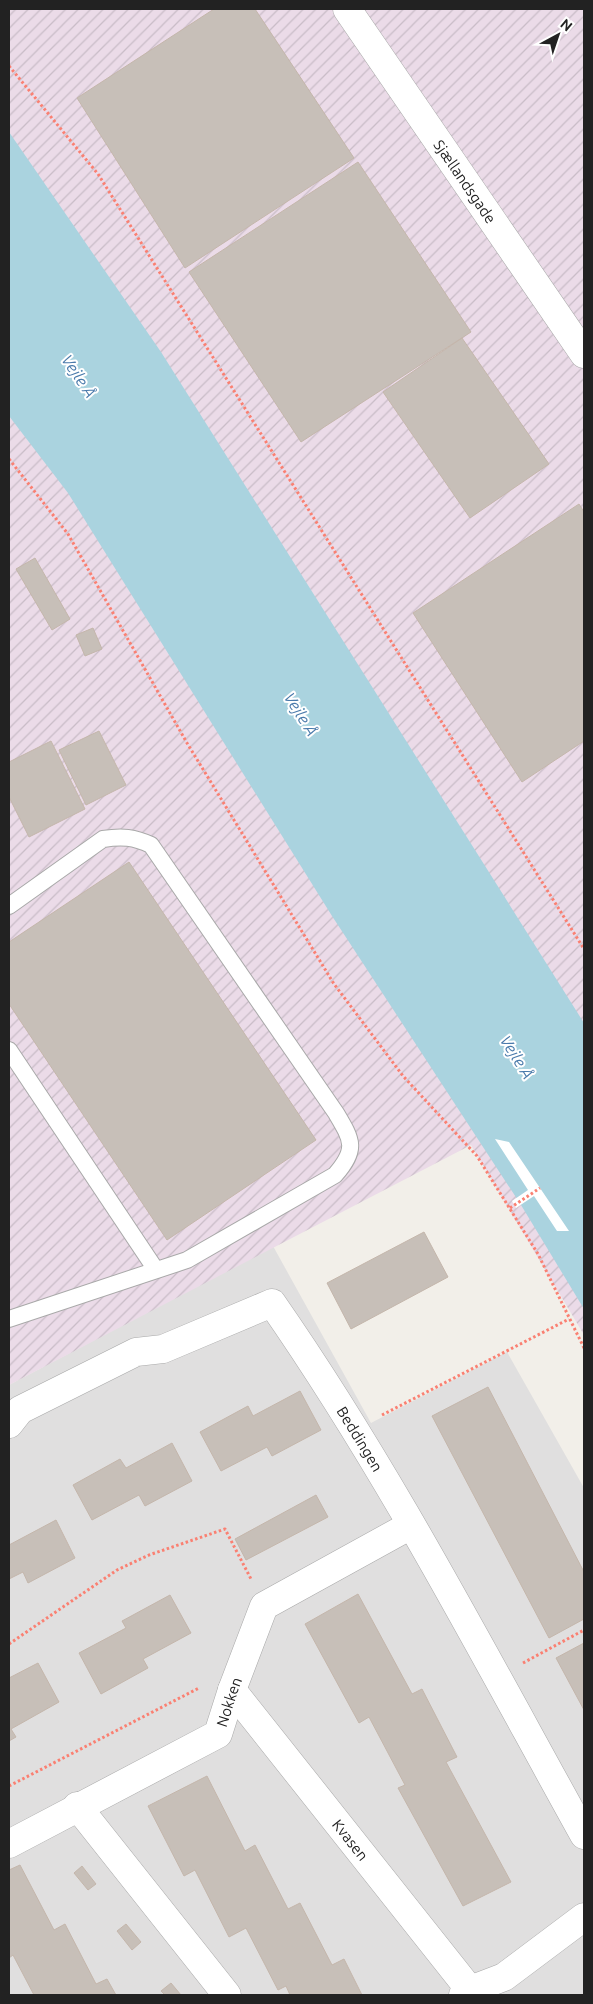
<svg xmlns="http://www.w3.org/2000/svg" width="593" height="2004" font-family="Ubuntu,sans-serif">
<defs>
<pattern id="industrial-furrows" width="10" height="10" patternUnits="userSpaceOnUse" patternTransform="scale(1.25)"><rect width="10" height="10" fill="#ebdbe8"/><path d="M-1 1l2-2M0 10L10 0M9 11l2-2" fill="none" stroke="#c9bcc7"/></pattern>
</defs>
<rect width="100%" height="100%" fill="#f2efe9"/>
<path fill="#e0dfdf" d="M 273,1246 L 371,1423 L 507,1352 L 584,1488 L 584,1995 L 9,1995 L 9,1385 Z"/>
<path fill="url(#industrial-furrows)" d="M 9,9 L 584,9 L 584,1335 L 471,1145 L 9,1385 Z"/>
<path fill="#aad3df" d="M 9,132 L 161,352 L 584,1023 L 584,1309 L 521,1205 L 332,916 L 68,493 L 9,416 Z"/>
<path fill="#fff" d="M 495,1139 L 509,1142 L 569,1231 L 557,1231 L 534,1196 L 516,1208 L 512,1201 L 528,1190 Z"/>
<path fill="#c7bfb8" stroke="#c4b6ab" d="M 214,9 L 255,9 L 354,158 L 185,268 L 77,98 Z
M 358,162 L 471,332 L 301,442 L 189,272 Z
M 462,338 L 549,464 L 470,518 L 383,392 Z
M 579,504 L 584,512 L 584,741 L 522,782 L 413,613 Z
M 35,558 L 70,619 L 52,630 L 16,569 Z
M 93,628 L 102,649 L 85,656 L 76,635 Z
M 99,731 L 126,785 L 86,805 L 59,750 Z
M 51,741 L 85,809 L 29,837 L 9,797 L 9,762 Z
M 129,862 L 316,1140 L 167,1240 L 9,1004 L 9,942 Z
M 424,1232 L 448,1277 L 351,1329 L 327,1283 Z
M 488,1387 L 584,1572 L 584,1619 L 549,1638 L 432,1416 Z
M 300,1391 L 321,1430 L 272,1456 L 267,1447 L 221,1471 L 200,1432 L 248,1406 L 253,1416 Z
M 172,1443 L 192,1481 L 145,1506 L 139,1495 L 92,1520 L 73,1485 L 120,1459 L 126,1468 Z
M 316,1495 L 328,1517 L 246,1560 L 235,1539 Z
M 56,1520 L 75,1558 L 28,1583 L 23,1572 L 9,1579 L 9,1545 Z
M 358,1594 L 412,1694 L 422,1689 L 457,1757 L 446,1762 L 511,1882 L 463,1906 L 398,1788 L 405,1785 L 369,1717 L 359,1723 L 305,1624 Z
M 170,1595 L 191,1633 L 143,1659 L 148,1668 L 101,1694 L 79,1653 L 126,1628 L 122,1621 Z
M 584,1643 L 584,1710 L 556,1658 Z
M 38,1663 L 59,1702 L 11,1729 L 16,1737 L 9,1741 L 9,1678 Z
M 207,1776 L 245,1851 L 255,1845 L 288,1909 L 300,1903 L 332,1965 L 344,1959 L 362,1995 L 290,1995 L 286,1986 L 278,1990 L 246,1928 L 229,1937 L 195,1870 L 184,1876 L 148,1806 Z
M 20,1865 L 54,1930 L 65,1924 L 96,1984 L 107,1979 L 116,1995 L 34,1995 L 13,1955 L 9,1958 L 9,1870 Z
M 82,1866 L 96,1884 L 88,1890 L 74,1873 Z
M 126,1924 L 141,1942 L 132,1950 L 117,1931 Z
M 171,1983 L 181,1995 L 165,1995 L 161,1991 Z"/>
<g fill="none" stroke-linecap="round" stroke-linejoin="round">
<defs>
<path id="lane" d="M 9,906 L 103,839 C 122,836 134,837 151,845 L 336,1113 C 352,1140 358,1149 335,1175 L 187,1260 L 9,1319
M 9,1050 L 156,1270"/>
<g id="street">
<path id="s1" d="M 347,9 L 584,354"/>
<path id="s2" d="M 9,1424 L 20,1410 L 136,1352 L 163,1349 L 272,1303 C 389,1471 484,1655 584,1835"/>
<path id="s3" d="M 232,1690 L 470,1990"/>
<path d="M 77,1806 L 227,1995"/>
<path id="s4" d="M 9,1844 L 218,1734 L 232,1690 L 264,1606 L 411,1525"/>
<path d="M 463,1995 L 470,1990 L 504,1977 L 584,1917"/>
</g>
</defs>
<use href="#lane" stroke="#a9a9a9" stroke-width="18"/>
<use href="#street" stroke="#a9a9a9" stroke-width="29"/>
<path stroke="#fa8072" stroke-width="3" stroke-dasharray="2.5 2.5" stroke-linecap="butt" d="M 9,66 L 98,174 L 584,949
M 9,459 L 68,534 L 187,743 L 334,984 L 403,1076 L 477,1156 L 538,1254 L 584,1348
M 510,1208 L 540,1188
M 382,1415 L 569,1319
M 9,1644 L 117,1570 L 149,1555 L 225,1529 L 251,1579
M 523,1663 L 584,1630
M 9,1786 L 199,1688"/>
<use href="#lane" stroke="#fff" stroke-width="16"/>
<use href="#street" stroke="#fff" stroke-width="28"/>
</g>
<g text-anchor="middle" dominant-baseline="central" stroke-width="4" stroke-linejoin="round" paint-order="stroke">
<g font-size="15" fill="#222" stroke="#fff">
<text stroke="none"><textPath href="#s1" startOffset="209">Sjællandsgade</textPath></text>
<text stroke="none"><textPath href="#s2" startOffset="455">Beddingen</textPath></text>
<text stroke="none"><textPath href="#s4" startOffset="270">Nokken</textPath></text>
<text stroke="none"><textPath href="#s3" startOffset="191">Kvasen</textPath></text>
</g>
<g font-size="16" font-style="italic" fill="#4a7aab" stroke="#fff">
<text transform="translate(79 376) rotate(56)">Vejle Å</text>
<text transform="translate(301 714) rotate(58)">Vejle Å</text>
<text transform="translate(517 1057) rotate(58)">Vejle Å</text>
</g>
</g>
<rect width="593" height="2004" fill="none" stroke="#222222" stroke-width="20"/>
<g transform="translate(558 35) rotate(40)" stroke="#ffffff" stroke-width="4" paint-order="stroke">
<path d="M0-4L9 19L0 12L-9 19Z" fill="#222222"/>
<text y="-8" font-size="14" font-weight="bold" text-anchor="middle" fill="#222222">N</text>
</g>
</svg>
